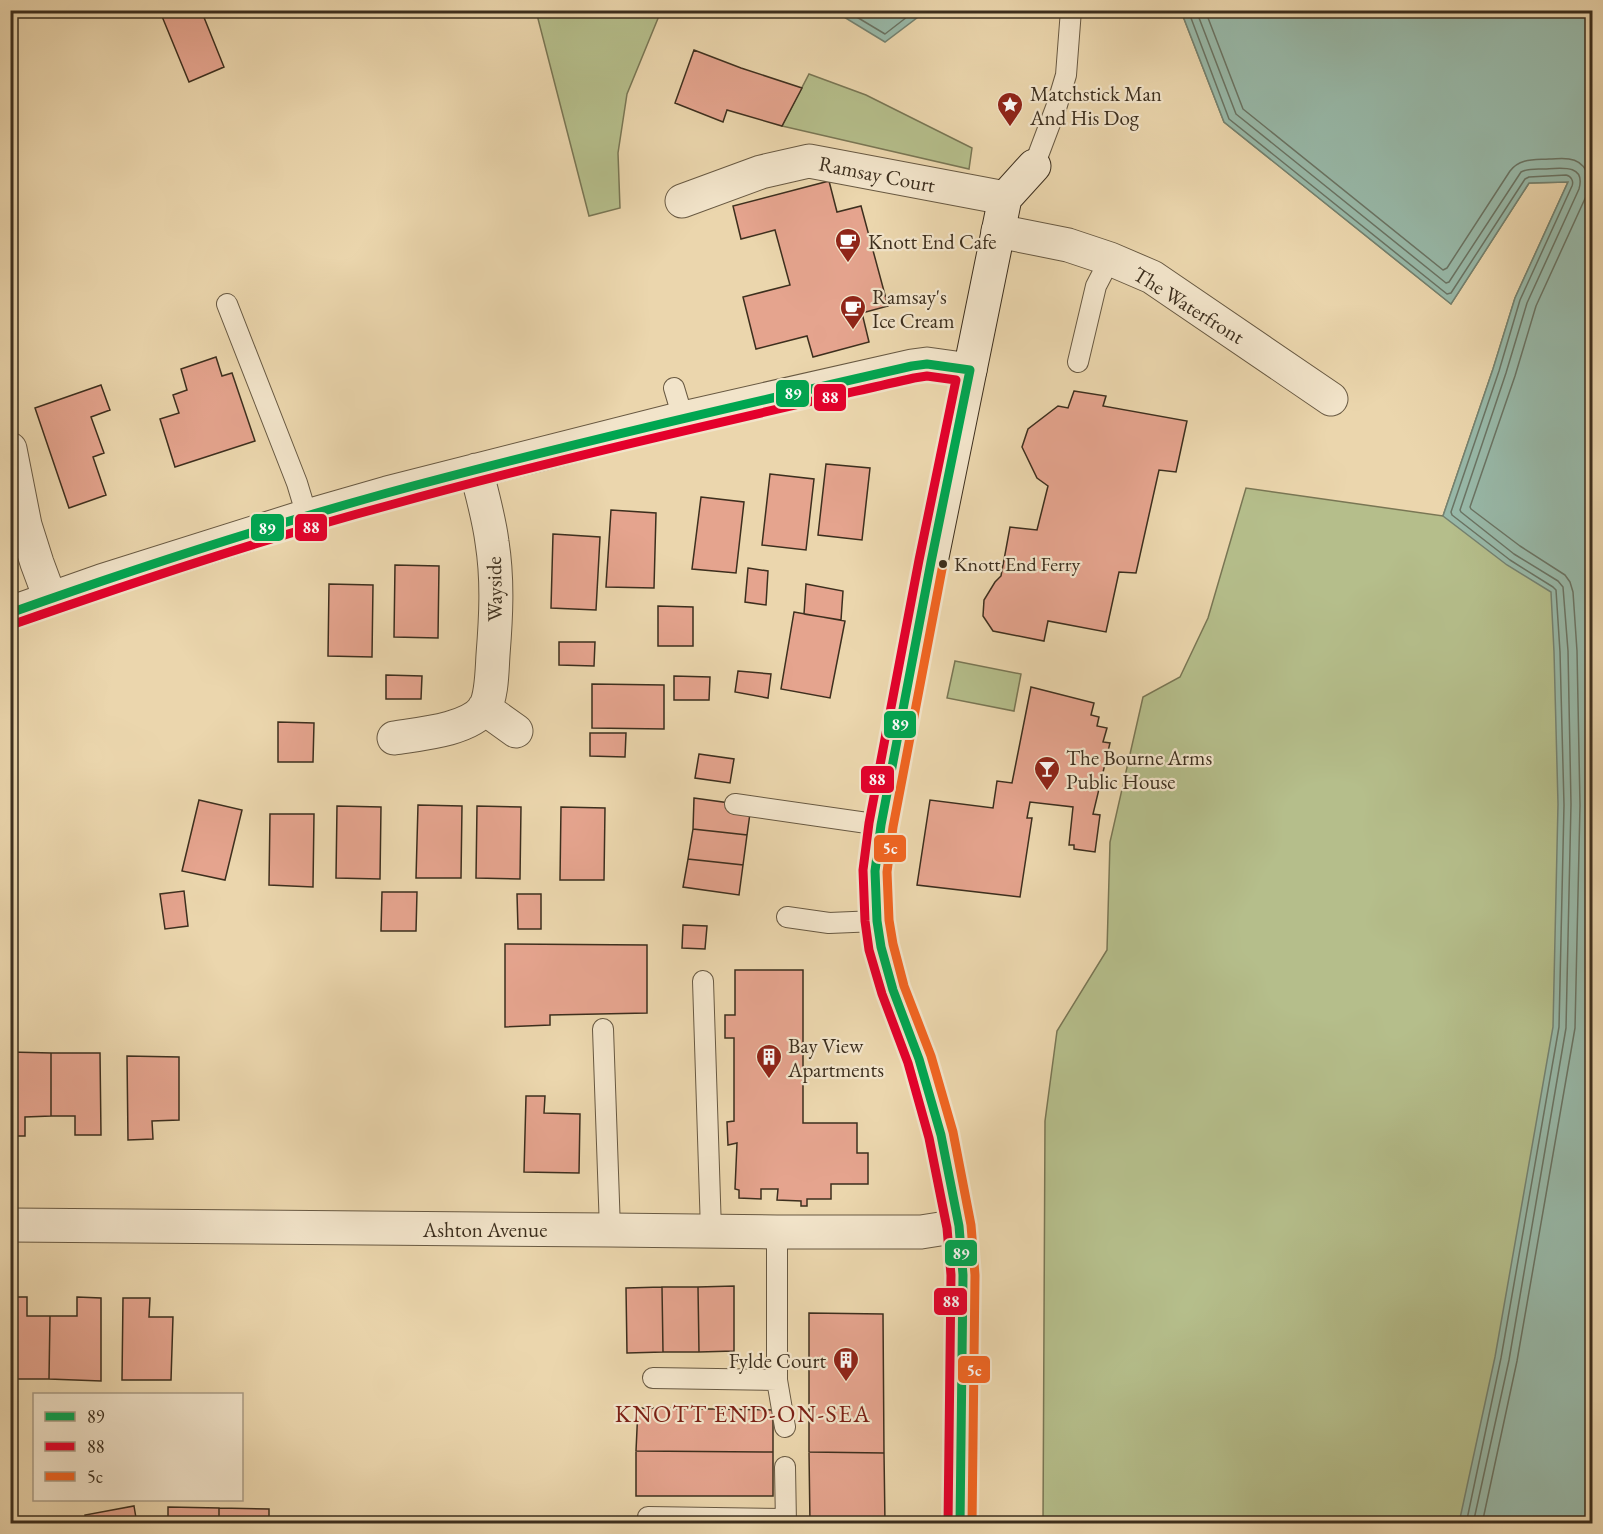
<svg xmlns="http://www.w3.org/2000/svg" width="1603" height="1534" font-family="'EB Garamond',serif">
<rect width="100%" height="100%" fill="#ebd6ad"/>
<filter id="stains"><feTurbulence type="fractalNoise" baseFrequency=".00333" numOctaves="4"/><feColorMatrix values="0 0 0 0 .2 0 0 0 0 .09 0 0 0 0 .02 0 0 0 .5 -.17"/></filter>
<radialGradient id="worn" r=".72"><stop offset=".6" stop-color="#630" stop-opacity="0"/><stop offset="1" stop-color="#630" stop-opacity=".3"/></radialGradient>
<path fill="#b5be8b" stroke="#797654" stroke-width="1.5" d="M 536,11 L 661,11 L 627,94 L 618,153 L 620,208 L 589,216 Z
M 1181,11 L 1592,11 L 1592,1523 L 1043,1524 L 1045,1121 L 1057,1031 L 1107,950 L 1110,842 L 1143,697 L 1180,677 L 1208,618 L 1246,488 L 1443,516 L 1493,369 L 1515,298 L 1568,182 L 1529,183 L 1451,304 L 1224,122 Z
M 809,74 L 866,95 L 972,148 L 969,169 L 782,126 Z
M 955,661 L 1021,674 L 1014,711 L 947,698 Z"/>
<path fill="#98b9a9" stroke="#748271" stroke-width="1.5" d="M 834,11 L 926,11 L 885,42 Z
M 1181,11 L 1592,11 L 1592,1523 L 1459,1523 L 1495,1357 L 1553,1027 L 1558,804 L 1554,652 L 1551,592 L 1507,565 L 1443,516 L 1493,369 L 1515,298 L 1568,182 L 1529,183 L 1451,304 L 1224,122 Z"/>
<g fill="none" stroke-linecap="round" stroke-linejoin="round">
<path stroke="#6a7464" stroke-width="1.5" d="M 845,10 L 885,34 L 916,10
M 1188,10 L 1229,119 L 1447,294 L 1451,293 L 1525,179 L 1529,177 L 1566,175 C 1571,176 1574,181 1572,186 L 1520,300 L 1499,371 L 1451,512 L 1452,515 L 1510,560 L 1553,587 L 1556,590 L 1560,652 L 1564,805 L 1559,1027 L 1501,1358 L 1466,1524
M 1196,10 L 1236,114 L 1446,283 L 1449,282 L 1521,172 C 1528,168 1536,169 1545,169 C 1561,168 1586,164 1579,189 L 1527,303 L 1506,373 L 1460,510 L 1461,512 L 1514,554 L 1558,581 L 1563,587 L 1568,651 L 1571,804 L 1566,1028 L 1509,1360 L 1473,1524
M 1205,10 L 1243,109 L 1443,270 L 1447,268 L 1510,171 C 1520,158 1534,160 1549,159 C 1556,159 1562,158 1569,159 C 1585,161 1592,177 1588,192 L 1536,306 L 1515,376 L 1470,507 L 1471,509 L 1520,546 L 1565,575 L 1570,582 L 1573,592 L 1577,651 L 1580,805 L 1575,1028 L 1517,1361 L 1482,1524"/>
</g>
<path fill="#e5a48e" stroke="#3d2f1e" stroke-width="1.5" d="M 170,10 L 201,10 L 224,67 L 189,82 L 161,14 Z
M 694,50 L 741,68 L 802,88 L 782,126 L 727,110 L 723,122 L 675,103 Z
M 829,181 L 837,212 L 861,206 L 888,306 L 862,313 L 869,342 L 813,357 L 807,336 L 756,349 L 743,297 L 790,285 L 775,230 L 741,239 L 733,206 Z
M 216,357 L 222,376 L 232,373 L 255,441 L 175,467 L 160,419 L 179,413 L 173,395 L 187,390 L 181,369 Z
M 101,385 L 110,410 L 91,417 L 104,453 L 93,457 L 106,495 L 69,508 L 35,408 Z
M 1074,391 L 1106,396 L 1103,406 L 1187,421 L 1176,472 L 1159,470 L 1136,573 L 1119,572 L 1106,632 L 1048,621 L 1044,641 L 993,631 L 983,616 L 984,600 L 995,582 L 1001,576 L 1010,527 L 1037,530 L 1048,486 L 1037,478 L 1022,447 L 1028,429 L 1058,406 L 1068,408 Z
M 826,464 L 870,468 L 862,540 L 818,535 Z
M 770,474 L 814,479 L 806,550 L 762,545 Z
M 701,497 L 744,502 L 736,573 L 692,569 Z
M 611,510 L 656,513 L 654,588 L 606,587 Z
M 553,534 L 600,537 L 596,610 L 551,608 Z
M 395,565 L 439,566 L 438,638 L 394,637 Z
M 748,568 L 768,571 L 766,605 L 745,602 Z
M 329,584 L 373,585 L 372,657 L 328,656 Z
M 806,584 L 843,591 L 841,620 L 804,614 Z
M 658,606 L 693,607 L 693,646 L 658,646 Z
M 794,612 L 845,621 L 830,698 L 781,689 Z
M 559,642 L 595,642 L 594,666 L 559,665 Z
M 738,671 L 771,674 L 768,698 L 735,692 Z
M 386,675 L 422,676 L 421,699 L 386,699 Z
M 674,676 L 710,677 L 709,700 L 674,700 Z
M 592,684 L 664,685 L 664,729 L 592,728 Z
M 1031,687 L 1094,703 L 1091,715 L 1099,717 L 1097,726 L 1107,728 L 1103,742 L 1110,743 L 1093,814 L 1100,815 L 1095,852 L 1074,849 L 1074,845 L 1069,845 L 1073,807 L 1030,802 L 1027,818 L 1032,818 L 1020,897 L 917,885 L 930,800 L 993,808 L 997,781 L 1012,783 Z
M 278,722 L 314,723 L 313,762 L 278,762 Z
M 590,733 L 626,733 L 625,757 L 590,756 Z
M 699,754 L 734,759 L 730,783 L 695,778 Z
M 694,798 L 751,806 L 747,835 L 693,829 Z
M 199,800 L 242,810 L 225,880 L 182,871 Z
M 418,805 L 462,806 L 461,878 L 416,878 Z
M 337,806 L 381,807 L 380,879 L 336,878 Z
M 477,806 L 521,807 L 520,879 L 476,878 Z
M 561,807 L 605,808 L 604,880 L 560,880 Z
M 270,814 L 314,814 L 313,887 L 269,885 Z
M 693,829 L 747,835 L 743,865 L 688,859 Z
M 688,859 L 743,865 L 739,895 L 683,887 Z
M 184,891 L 188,926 L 165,929 L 160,894 Z
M 382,892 L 417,892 L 416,931 L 381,931 Z
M 517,894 L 541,894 L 541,929 L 518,929 Z
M 683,925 L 707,926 L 705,949 L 682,948 Z
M 505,944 L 647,945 L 647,1013 L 550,1015 L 550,1025 L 505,1027 Z
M 735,970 L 803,970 L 803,1123 L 857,1123 L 857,1153 L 868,1153 L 868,1184 L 831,1184 L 831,1199 L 807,1199 L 807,1206 L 801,1206 L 801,1201 L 777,1200 L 778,1189 L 761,1189 L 761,1199 L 739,1198 L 739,1190 L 735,1189 L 737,1143 L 728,1145 L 727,1122 L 734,1121 L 734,1038 L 725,1038 L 725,1015 L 735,1015 Z
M 10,1052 L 51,1053 L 51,1116 L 25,1117 L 25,1136 L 10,1136 Z
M 51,1053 L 100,1053 L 101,1135 L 75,1135 L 75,1116 L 51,1116 Z
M 127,1056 L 179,1057 L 179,1120 L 152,1121 L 153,1139 L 128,1140 Z
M 526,1096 L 545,1096 L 544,1113 L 580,1114 L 579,1173 L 524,1172 Z
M 734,1286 L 734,1351 L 699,1352 L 698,1287 Z
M 662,1287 L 698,1287 L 699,1352 L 663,1352 Z
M 662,1287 L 663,1352 L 627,1353 L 626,1288 Z
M 10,1297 L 27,1297 L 27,1316 L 50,1316 L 49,1379 L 10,1379 Z
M 77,1297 L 101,1298 L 101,1381 L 49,1379 L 50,1316 L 77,1316 Z
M 123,1298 L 150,1298 L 149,1317 L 173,1317 L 171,1380 L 122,1380 Z
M 809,1313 L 883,1314 L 884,1453 L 809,1452 Z
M 638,1408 L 773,1410 L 773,1452 L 636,1451 Z
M 636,1451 L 773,1452 L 773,1496 L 636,1496 Z
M 809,1452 L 884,1453 L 885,1524 L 810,1524 Z
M 134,1506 L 137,1524 L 87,1524 L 85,1515 Z
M 168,1507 L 219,1508 L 219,1524 L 168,1524 Z
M 219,1508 L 269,1509 L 269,1524 L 219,1524 Z
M 422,1517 L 474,1518 L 474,1524 L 422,1524 Z
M 474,1518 L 523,1519 L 523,1524 L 474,1524 Z"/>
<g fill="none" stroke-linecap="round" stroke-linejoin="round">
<defs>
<path id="lane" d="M 1034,166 L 1057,105 L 1066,75 L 1071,10
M 227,304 L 297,483 L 307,516
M 1078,362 L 1096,286 L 1110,259
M 674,388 L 683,418
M 735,804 L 881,825
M 787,917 L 829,923 L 877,921
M 703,981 L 711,1231
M 603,1029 L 610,1230
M 777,1232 L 777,1380 L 785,1427
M 653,1378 L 777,1380
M 785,1467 L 786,1524
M 648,1517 L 786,1519"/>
<path id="street" d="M 682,201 L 761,172 L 809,161 L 1005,198
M 998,231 L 1068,245 L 1110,259 L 1152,277 L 1331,399
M 10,449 L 25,525 L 37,563 L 50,598
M 10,613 L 101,581 L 307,516 L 387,493 L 683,418 L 912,366 L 927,364 L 970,370
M 484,708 L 516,731
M 394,738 C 419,734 468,730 484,709 C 492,697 492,670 493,655 C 496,617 498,580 492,542 C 489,518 482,494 476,470
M 10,1225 L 610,1230 L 777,1232 L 921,1232 L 959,1226"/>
<path id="secondary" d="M 960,1524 L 963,1275 L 959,1226 L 941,1135 L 919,1059 L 893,990 L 881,947 L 877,921 L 875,871 L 881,825 L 931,562 L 1005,198 L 1034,166"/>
</defs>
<use href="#lane" stroke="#685942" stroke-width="22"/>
<use href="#street" stroke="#685942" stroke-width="35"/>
<use href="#secondary" stroke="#3d2f1e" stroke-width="35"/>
<use href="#lane" stroke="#f2e4ca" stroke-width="20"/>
<use href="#street" stroke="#f2e4ca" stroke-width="33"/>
<use href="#secondary" stroke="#f2e4ca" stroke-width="33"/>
<defs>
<path id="bus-1" d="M 10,613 C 134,569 260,528 387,493 C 561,446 736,406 912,366 L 927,364 L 970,370 L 931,562 L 881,825 L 875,871 L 877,921 L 881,947 L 893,990 L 919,1059 L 941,1135 L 959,1226 L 963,1275 L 960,1524"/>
<path id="bus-2" d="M 14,624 C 138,581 263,539 390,505 C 563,457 739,418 914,378 L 927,376 L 956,380 L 919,560 L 869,823 L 863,870 L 865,921 L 869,950 L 882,994 L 908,1063 L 929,1138 L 947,1228 L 951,1275 L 948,1524"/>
<path id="bus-3" d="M 943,564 L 893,827 L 887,872 L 889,920 L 893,944 L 904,986 L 931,1056 L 953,1132 L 971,1225 L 975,1275 L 972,1524"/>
</defs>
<use href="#bus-1" stroke="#f2e4ca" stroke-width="14"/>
<use href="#bus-2" stroke="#f2e4ca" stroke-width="14"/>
<use href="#bus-3" stroke="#f2e4ca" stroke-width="14"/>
<use href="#bus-1" stroke="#00a651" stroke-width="9"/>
<use href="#bus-2" stroke="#e4002b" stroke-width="9"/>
<use href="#bus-3" stroke="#f26522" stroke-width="9"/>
</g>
<defs>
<symbol id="sight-pin" viewBox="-11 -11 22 30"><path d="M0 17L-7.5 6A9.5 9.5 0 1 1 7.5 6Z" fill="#8f2418" stroke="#f2e4ca"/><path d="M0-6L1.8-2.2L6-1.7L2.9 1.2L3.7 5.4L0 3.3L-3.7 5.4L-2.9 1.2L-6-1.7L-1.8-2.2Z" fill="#fff"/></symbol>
<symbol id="cafe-pin" viewBox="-11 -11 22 30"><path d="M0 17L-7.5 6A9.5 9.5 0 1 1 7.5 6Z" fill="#8f2418" stroke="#f2e4ca"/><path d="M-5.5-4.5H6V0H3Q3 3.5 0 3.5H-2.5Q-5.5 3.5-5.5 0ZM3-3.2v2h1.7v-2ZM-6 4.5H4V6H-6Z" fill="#fff"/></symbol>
<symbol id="bar-pin" viewBox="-11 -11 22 30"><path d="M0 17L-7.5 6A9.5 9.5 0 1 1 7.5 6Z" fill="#8f2418" stroke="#f2e4ca"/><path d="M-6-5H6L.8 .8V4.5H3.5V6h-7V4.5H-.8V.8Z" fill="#fff"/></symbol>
<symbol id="building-pin" viewBox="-11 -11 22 30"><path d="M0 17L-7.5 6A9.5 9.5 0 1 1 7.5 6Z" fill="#8f2418" stroke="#f2e4ca"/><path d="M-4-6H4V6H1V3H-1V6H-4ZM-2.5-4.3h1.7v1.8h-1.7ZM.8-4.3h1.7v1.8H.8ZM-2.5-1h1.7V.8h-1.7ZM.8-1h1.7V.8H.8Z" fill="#fff"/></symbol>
</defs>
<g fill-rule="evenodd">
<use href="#sight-pin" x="995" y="90" width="30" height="40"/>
<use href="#cafe-pin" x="833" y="226" width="30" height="40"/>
<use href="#cafe-pin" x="838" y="293" width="30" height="40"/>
<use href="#bar-pin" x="1032" y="754" width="30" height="40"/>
<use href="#building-pin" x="754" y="1042" width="30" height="40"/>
<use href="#building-pin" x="831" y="1345" width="30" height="40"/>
</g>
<circle fill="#3d2f1e" stroke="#f2e4ca" stroke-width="2" cx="943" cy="564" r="5"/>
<g text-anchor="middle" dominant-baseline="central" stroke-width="4.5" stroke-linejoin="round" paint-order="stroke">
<g font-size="20" fill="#3d2f1e" stroke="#f2e4ca" text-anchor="start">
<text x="954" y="564">Knott End Ferry</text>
</g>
<g font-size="21" fill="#3d2f1e" stroke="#f2e4ca" text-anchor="start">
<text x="1030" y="93">Matchstick Man<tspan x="1030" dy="24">And His Dog</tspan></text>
<text x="868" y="241">Knott End Cafe</text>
<text x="872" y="296">Ramsay's<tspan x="872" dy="24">Ice Cream</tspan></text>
<text x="1066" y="757">The Bourne Arms<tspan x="1066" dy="24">Public House</tspan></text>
<text x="788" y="1045">Bay View<tspan x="788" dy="24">Apartments</tspan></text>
<text x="826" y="1360" text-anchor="end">Fylde Court</text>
</g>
<g font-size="21" fill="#3d2f1e" stroke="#f2e4ca">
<text transform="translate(877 174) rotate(11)">Ramsay Court</text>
<text transform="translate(1189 305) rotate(32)">The Waterfront</text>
<text transform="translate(494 589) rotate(-91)">Wayside</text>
<text x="485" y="1229">Ashton Avenue</text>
</g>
<g font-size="24" letter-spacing="1.5" fill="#7a1f14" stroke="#f2e4ca">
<text x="743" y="1413">KNOTT END-ON-SEA</text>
</g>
</g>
<g stroke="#f2e4ca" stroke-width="2">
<rect x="775" y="379" width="35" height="29" rx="6" fill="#00a651"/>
<rect x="813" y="383" width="34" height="29" rx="6" fill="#e4002b"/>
<rect x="294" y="513" width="34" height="29" rx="6" fill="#e4002b"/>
<rect x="250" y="513" width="35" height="29" rx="6" fill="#00a651"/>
<rect x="883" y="710" width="34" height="29" rx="6" fill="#00a651"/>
<rect x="860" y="765" width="35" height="29" rx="6" fill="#e4002b"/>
<rect x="873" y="834" width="34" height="29" rx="6" fill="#f26522"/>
<rect x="944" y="1239" width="34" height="28" rx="6" fill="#00a651"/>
<rect x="933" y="1287" width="35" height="29" rx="6" fill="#e4002b"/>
<rect x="957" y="1355" width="34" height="29" rx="6" fill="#f26522"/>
</g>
<g font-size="16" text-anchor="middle" font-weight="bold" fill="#fff">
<text x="793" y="399">89</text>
<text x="830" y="403">88</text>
<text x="311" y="533">88</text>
<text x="267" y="534">89</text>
<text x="900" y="730">89</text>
<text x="877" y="785">88</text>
<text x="890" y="854">5c</text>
<text x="961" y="1259">89</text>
<text x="951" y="1307">88</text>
<text x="974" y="1376">5c</text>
</g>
<rect width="1603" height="1534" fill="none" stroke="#ebd6ad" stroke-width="36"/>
<rect x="12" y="12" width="1579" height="1510" fill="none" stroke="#3d2f1e" stroke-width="3"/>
<rect x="18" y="18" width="1567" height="1498" fill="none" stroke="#3d2f1e" stroke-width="1.5"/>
<rect x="33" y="1393" width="210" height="108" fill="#f2e4ca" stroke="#aa9c85" stroke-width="1.5"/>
<rect x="45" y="1412" width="30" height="9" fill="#00a651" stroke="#aa9c85" stroke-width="1.5"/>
<text x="87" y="1423" font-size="18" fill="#3d2f1e">89</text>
<rect x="45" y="1442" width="30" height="9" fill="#e4002b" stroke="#aa9c85" stroke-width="1.5"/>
<text x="87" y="1453" font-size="18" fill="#3d2f1e">88</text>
<rect x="45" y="1472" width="30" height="9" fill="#f26522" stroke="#aa9c85" stroke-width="1.5"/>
<text x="87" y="1483" font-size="18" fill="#3d2f1e">5c</text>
<rect width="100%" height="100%" filter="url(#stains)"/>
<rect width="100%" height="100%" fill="url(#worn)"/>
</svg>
